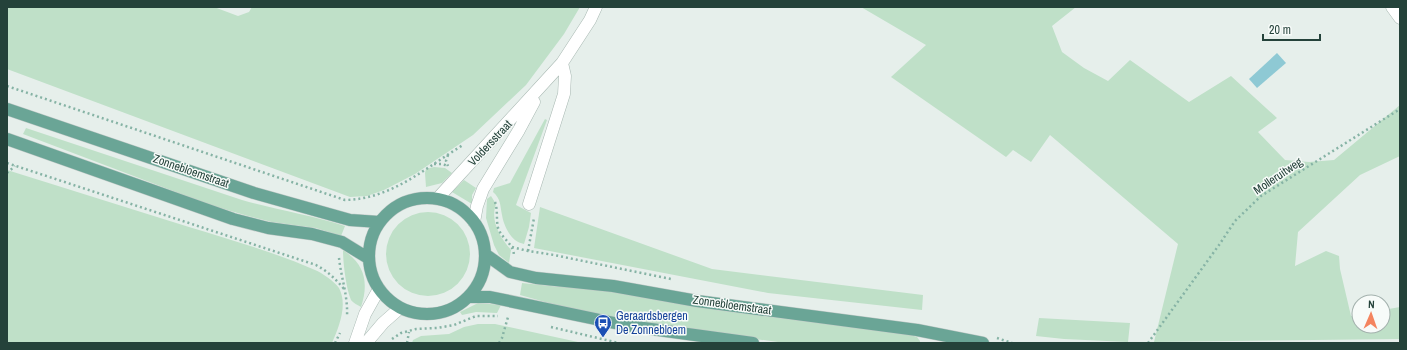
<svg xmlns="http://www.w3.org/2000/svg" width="1407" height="350" font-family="'Archivo Narrow',sans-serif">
<rect width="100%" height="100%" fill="#e6efeb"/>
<path fill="#bfe0c8" d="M 7,7 L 214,7 L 238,16 L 249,12 L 252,7 L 580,7 L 564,34 L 526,85 L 473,135 L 415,174 L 384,190 L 367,196 L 350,197 L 7,69 Z
M 861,7 L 1076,7 L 1052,26 L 1062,52 L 1084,68 L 1108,81 L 1130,60 L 1189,102 L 1231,76 L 1277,118 L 1258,132 L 1285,160 L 1309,162 L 1334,160 L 1400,105 L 1400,156 L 1360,175 L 1298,232 L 1295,266 L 1326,251 L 1339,256 L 1340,269 L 1351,316 L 1359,315 L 1359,326 L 1383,326 L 1383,310 L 1400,307 L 1400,339 L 1154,342 L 1178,244 L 1050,135 L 1031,162 L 1013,150 L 1006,157 L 891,77 L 926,45 Z
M 545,119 L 547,120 L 516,205 L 531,213 L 529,227 L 524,244 C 521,243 517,242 515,240 C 508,235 503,222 502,215 C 500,205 501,199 493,192 L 494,188 L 510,183 Z
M 26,128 L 242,200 C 276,210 311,215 345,226 L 341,236 L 316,228 L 272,222 L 248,216 L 210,205 L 23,134 Z
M 434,167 L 445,168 L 452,173 L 442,183 L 426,187 L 425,173 L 426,169 Z
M 7,170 C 68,189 128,208 189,227 C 231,240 274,252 315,270 C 322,273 334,281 339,288 C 348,305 339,327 332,343 L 7,343 Z
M 464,180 L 476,188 L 472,195 L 472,204 L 452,192 Z
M 491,196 L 496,204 C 490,221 500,237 511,250 L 509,263 L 499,255 L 494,245 L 486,218 L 487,199 Z
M 540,207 L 712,269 L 923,295 L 922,310 L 768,293 L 534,248 Z
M386 254a42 42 0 1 1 84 0a42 42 0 1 1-84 0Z
M 343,250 C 365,264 369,283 361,307 C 358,305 353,303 351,300 C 346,288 343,263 343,250 Z
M 522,283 L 560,287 L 584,287 L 717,310 L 907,334 L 917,337 L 920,341 L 920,343 L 799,343 L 778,342 L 643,324 L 577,311 L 520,295 Z
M 478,303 L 501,305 L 497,313 L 476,312 L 462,315 L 460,312 Z
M 1039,318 L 1130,323 L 1128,342 L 1064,339 L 1036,336 Z
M 478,324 L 495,324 L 578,342 L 578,343 L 412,343 L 413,340 L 421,336 L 449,334 L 464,327 Z"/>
<path fill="#8ec9d4" d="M 1277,53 L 1286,63 L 1257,88 L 1249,79 Z"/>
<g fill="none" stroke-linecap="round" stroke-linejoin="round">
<defs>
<path id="minor" d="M 1392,7 L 1400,18
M 438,198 L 562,63 L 590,20 L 596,7
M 529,204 L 564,94 L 565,76 L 562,63
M 474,222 L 477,206 L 483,189 L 519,130 L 534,102
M 355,343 L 365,314 L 379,289
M 366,343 L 383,323 L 400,308"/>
<path id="major" d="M 7,109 L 254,193 L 350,220 L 379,222
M 7,139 L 233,219 L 268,228 L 312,234 L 342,242 L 368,258
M369 256a58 58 0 1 1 116 0a58 58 0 1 1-116 0Z
M 485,254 L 510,272 L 536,278 L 613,286 L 697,301 L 917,330 L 983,343
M 468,297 L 490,297 L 629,326 L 753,343"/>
</defs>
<use href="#minor" stroke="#a8b8b2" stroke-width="13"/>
<use href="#major" stroke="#c2cac8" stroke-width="13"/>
<path stroke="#86b3a5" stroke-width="2.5" stroke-dasharray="2 3" stroke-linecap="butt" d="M 7,86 L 345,200 C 392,199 425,168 463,145
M 448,155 L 446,161 L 448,166
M 7,163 L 316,265 C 327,271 336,279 344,289
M 434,164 L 443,164 L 447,166
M 7,173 L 15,166
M 495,202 C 498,210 496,219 498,228 C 502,239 513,243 514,255
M 512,247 L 528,251 L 554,255 L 671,279
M 528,251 L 534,218
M 339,258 C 341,277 348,296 347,316
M 551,327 L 619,343
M 997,338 L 1012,343
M 392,339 L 401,333 L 416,329 L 437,328 L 454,325 L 476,316 L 498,316
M 335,343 L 340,333
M 407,343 L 409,332
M 499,343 L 502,338 L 508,317
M 1148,343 L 1219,245 L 1235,221 L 1261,196 L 1400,109"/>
<use href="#minor" stroke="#fff" stroke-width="12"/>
<use href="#major" stroke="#6aa596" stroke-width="12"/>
</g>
<defs>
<symbol id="bus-pin" viewBox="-11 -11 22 30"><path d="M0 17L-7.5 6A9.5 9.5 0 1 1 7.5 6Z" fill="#1a4fb4" stroke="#f7fbf9"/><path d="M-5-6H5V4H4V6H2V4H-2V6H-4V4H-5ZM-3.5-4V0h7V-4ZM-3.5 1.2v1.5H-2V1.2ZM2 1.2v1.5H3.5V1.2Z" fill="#fff"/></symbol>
</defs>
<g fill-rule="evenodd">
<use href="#bus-pin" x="593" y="313" width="20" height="27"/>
</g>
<g text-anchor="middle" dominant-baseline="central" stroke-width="3" stroke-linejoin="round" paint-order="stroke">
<g font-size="12" fill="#24423a" stroke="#f7fbf9">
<text transform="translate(490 143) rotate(-47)">Voldersstraat</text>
<text transform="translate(191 171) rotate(19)">Zonnebloemstraat</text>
<text transform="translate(1278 176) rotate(-34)">Molleruitweg</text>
<text transform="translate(732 305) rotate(8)">Zonnebloemstraat</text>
</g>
<g font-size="12" fill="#164399" stroke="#f7fbf9" text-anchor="start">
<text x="616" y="316">Geraardsbergen<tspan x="616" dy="14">De Zonnebloem</tspan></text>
</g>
</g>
<rect width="1407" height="350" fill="none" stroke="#24423a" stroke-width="16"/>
<g transform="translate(1371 314) rotate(2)"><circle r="19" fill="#f7fbf9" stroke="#a3b1ad"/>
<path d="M0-3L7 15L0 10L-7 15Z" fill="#f4845f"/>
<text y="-6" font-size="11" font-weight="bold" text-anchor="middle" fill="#24423a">N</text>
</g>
<path d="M1263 34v6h57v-6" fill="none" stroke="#24423a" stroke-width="2"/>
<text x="1269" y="34" font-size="12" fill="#24423a" stroke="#f7fbf9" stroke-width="3" paint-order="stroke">20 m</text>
</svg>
